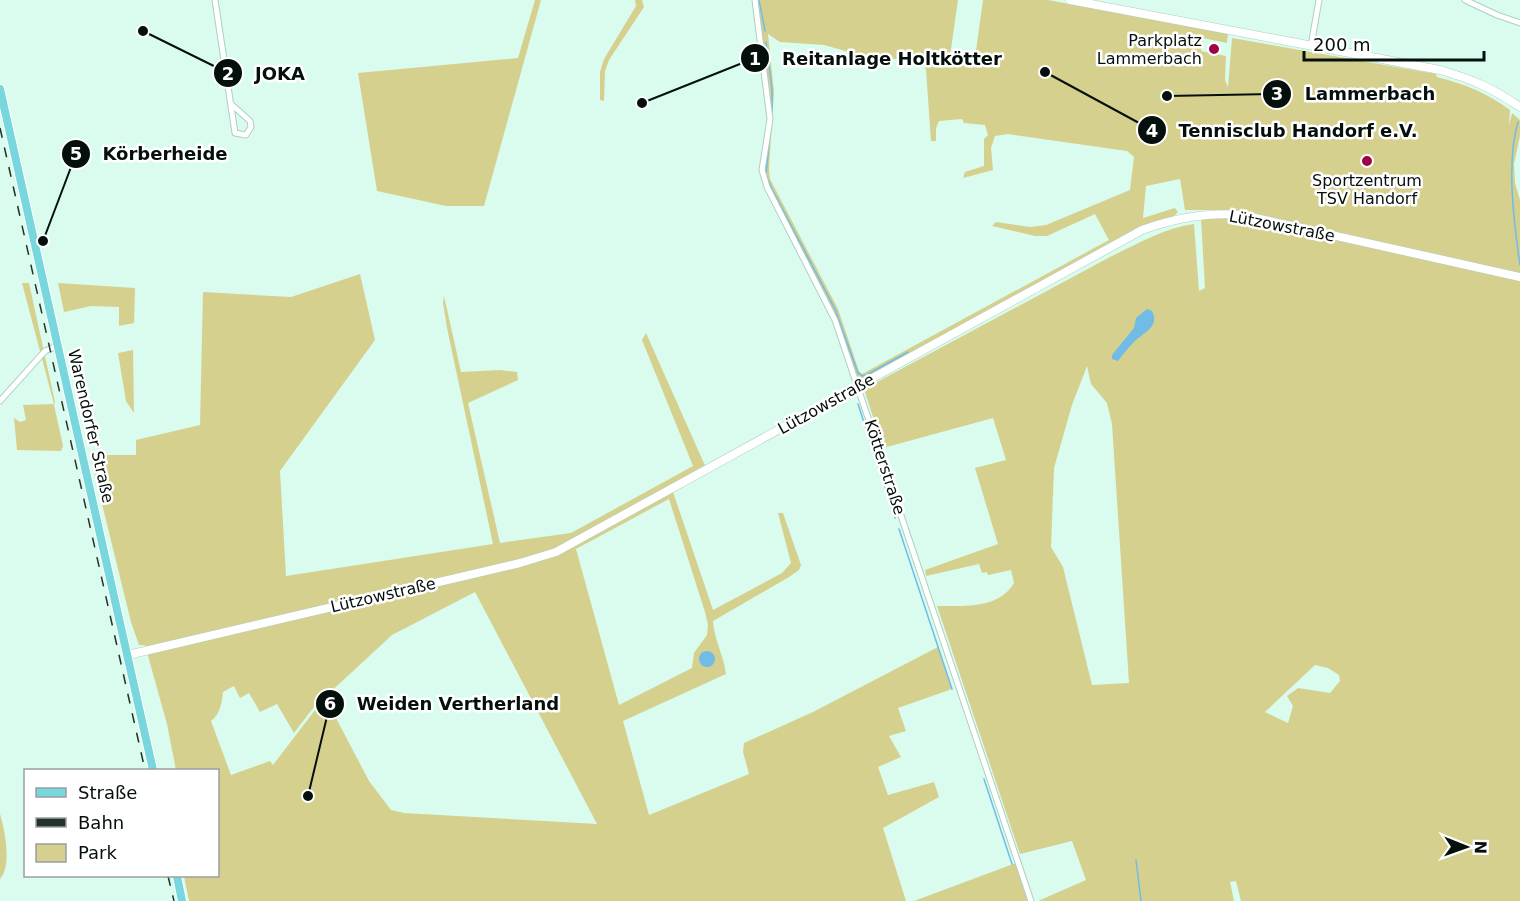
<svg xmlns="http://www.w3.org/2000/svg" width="1520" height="901" font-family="'DejaVu Sans',sans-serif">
<rect width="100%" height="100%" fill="#d9fcee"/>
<path fill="#d6d08e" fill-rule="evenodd" d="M 535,0 L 541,0 L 484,206 L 446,206 L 377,191 L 358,73 L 518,58 Z
M 635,0 L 642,0 L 644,7 L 609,60 L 605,71 L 604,101 L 600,100 L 600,72 L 604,59 L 636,6 Z
M 757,0 L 958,0 L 950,56 L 947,62 L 976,67 L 978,60 L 975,58 L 983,0 L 1048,0 L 1228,33 L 1227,43 L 1203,38 L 1201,51 L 1226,56 L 1225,80 L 1228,87 L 1232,38 L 1436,74 L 1437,77 C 1465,84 1487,93 1510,110 L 1509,125 L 1512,113 L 1520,120 L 1520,136 L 1514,164 L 1515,183 L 1520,200 L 1520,274 L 1240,210 L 1185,210 L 1180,179 L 1146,186 L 1143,218 L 1175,208 L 1178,212 L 1174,216 L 1144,225 L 1111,243 L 865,379 L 860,380 L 855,376 L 835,320 L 767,187 L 762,170 L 770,119 L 769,91 ZM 768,34 L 780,42 L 824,45 L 860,55 L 922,62 L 926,70 L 931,141 L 936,141 L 936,128 L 939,121 L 962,119 L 964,123 L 985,125 L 988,135 L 984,139 L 984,166 L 965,172 L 963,178 L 993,170 L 991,148 L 995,136 L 1008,134 L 1127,151 L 1134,157 L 1130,190 L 1046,225 L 1030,227 L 996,222 L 992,226 L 1035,236 L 1047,236 L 1095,214 L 1109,240 L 862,374 L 859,371 L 838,309 L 770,179 L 769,169 L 774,92 Z
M 1225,217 L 1242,219 L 1520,281 L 1520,901 L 1241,901 L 1236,881 L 1230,882 L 1234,901 L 1038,901 L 1086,880 L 1072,841 L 1020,854 L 937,606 C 964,606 999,609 1014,583 L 1011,570 L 988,575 L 987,572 L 982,573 L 979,564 L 926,576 L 925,570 L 998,544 L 975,468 L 1006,460 L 993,418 L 883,448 L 864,389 L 1110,257 C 1137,244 1164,228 1194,224 L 1199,291 L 1205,288 L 1201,219 ZM 1087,366 L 1091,384 L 1107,403 L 1112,424 L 1129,683 L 1092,685 L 1063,567 L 1051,547 L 1054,468 L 1072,405 ZM 1315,665 L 1328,668 L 1339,675 L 1340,681 L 1330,693 L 1298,688 L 1287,696 L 1293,706 L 1288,723 L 1265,712 Z
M 360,274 L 375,340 L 280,471 L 286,576 L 493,544 L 447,328 L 443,303 L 444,296 L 461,372 L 500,370 L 517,372 L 518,380 L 468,403 L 500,543 L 571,533 L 693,466 L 642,340 L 646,333 L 707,470 L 672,489 L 713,610 L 782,573 L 791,563 L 778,513 L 783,513 L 801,565 L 799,570 L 789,577 L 713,621 C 714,640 724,656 726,674 L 623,721 L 649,815 L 749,774 L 743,752 L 744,743 L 813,712 L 938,647 L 952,689 L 898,708 L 906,731 L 889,736 L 901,757 L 878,767 L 888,795 L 934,782 L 939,797 L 883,828 L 906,901 L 189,901 L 184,876 L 218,876 L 218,770 L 176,770 L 167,724 L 145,645 L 139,645 L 131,622 L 90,455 L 136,455 L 136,440 L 200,425 L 203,292 L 291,297 ZM 669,499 L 705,612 L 708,625 L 707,635 L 694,653 L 692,668 L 619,705 L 576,549 ZM 475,592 L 597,824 L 404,813 L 391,810 L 369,781 L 325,697 L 392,635 ZM 234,686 L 240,698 L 249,693 L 260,712 L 277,704 L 294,733 L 323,695 L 325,697 L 273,765 L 270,761 L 231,775 L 211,721 C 220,715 222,702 223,692 Z
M 22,283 L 29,283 L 55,402 L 54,405 L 63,446 L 61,451 L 17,450 L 14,418 L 20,422 L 26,420 L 23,405 L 54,404 Z
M 58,283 L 135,288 L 134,323 L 119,326 L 119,307 L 91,306 L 64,312 Z
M 133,350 L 134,413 L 126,401 L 118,353 Z
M 0,814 C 5,831 12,865 0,879 Z
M 1019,862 L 1031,901 L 914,901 Z"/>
<path fill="#70bce7" d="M 1147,309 L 1152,311 C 1160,327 1144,332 1134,342 C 1128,348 1123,354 1118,361 L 1112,359 L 1112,355 L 1134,328 L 1136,318 Z
M699 659a8 8 0 1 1 16 0a8 8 0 1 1-16 0Z"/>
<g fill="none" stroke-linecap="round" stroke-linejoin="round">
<path stroke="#70bce7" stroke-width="1.5" d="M 759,0 L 765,31
M 766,42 L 772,89 L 772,112
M 1518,122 C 1506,162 1514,224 1520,265
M 769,144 L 766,175 L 772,189 L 835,309 L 858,373 L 863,376 L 868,374 L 908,352
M 858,404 L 895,518
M 899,529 L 952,689
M 984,779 L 1012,864
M 1136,860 L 1141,901"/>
<defs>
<path id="street" d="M 215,0 L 235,133 L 246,135 L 251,127 L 250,121 L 231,104
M 755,0 L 770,119 L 762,170 L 767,187 L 835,320 L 1031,901
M 1465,0 L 1497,15 L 1520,23
M 1311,46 L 1319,0
M 0,401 L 45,351 L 57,346"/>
<path id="secondary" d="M 1070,0 L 1440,70 C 1474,80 1490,87 1520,107
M 128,655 L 520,563 L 556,552 L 1142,230 C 1175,218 1206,212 1242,215 L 1520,277"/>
<path id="primary" d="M 0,89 L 153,770
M 177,876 L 182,901"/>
</defs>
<use href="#street" stroke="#adcfc1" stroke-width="7"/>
<use href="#secondary" stroke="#adcfc1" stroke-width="9"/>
<use href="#primary" stroke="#fff" stroke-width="10"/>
<use href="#street" stroke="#fff" stroke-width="5"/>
<use href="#secondary" stroke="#fff" stroke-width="8"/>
<use href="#primary" stroke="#78d7dd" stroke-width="8"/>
<path stroke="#23322c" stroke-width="1.5" stroke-dasharray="10 10" stroke-linecap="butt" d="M 0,128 L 145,770
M 168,876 L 174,901"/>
</g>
<g fill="#9e0247" stroke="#fff" stroke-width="2">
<circle cx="1214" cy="49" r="6"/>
<circle cx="1367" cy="161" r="6"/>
</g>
<g text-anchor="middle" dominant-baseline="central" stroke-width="5" stroke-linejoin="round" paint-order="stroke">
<g font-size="16" fill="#05100c" stroke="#fff" text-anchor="end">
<text x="1202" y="40">Parkplatz<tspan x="1202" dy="18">Lammerbach</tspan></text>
<text x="1367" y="180" text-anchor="middle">Sportzentrum<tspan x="1367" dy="18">TSV Handorf</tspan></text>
</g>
<g font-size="16" fill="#05100c" stroke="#fff">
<text transform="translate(1282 226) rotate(11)">Lützowstraße</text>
<text transform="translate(826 404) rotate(-29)">Lützowstraße</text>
<text transform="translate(91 426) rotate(77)">Warendorfer Straße</text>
<text transform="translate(885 467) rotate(72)">Kötterstraße</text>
<text transform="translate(383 595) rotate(-13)">Lützowstraße</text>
</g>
</g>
<path fill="none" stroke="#05100c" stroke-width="2" d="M642 103L755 58M143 31L228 73M1167 96L1277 94M1045 72L1152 130M43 241L76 154M308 796L330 704"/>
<g fill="#05100c" stroke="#fff" stroke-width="2">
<circle cx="642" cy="103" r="6"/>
<circle cx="143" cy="31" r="6"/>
<circle cx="1167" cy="96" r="6"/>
<circle cx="1045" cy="72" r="6"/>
<circle cx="43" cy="241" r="6"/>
<circle cx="308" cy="796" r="6"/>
<circle cx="755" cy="58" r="15"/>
<circle cx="228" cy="73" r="15"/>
<circle cx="1277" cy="94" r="15"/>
<circle cx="1152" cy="130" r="15"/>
<circle cx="76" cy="154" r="15"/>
<circle cx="330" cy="704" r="15"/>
</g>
<g font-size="18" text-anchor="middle" font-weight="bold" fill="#fff">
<text x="755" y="65">1</text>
<text x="228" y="80">2</text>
<text x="1277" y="100">3</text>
<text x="1152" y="137">4</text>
<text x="76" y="160">5</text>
<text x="330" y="710">6</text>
</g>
<g font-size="18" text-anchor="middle" font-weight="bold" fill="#05100c" stroke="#fff" stroke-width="5" stroke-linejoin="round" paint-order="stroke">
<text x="892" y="65">Reitanlage Holtkötter</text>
<text x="280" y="80">JOKA</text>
<text x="1370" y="100">Lammerbach</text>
<text x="1298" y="137">Tennisclub Handorf e.V.</text>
<text x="165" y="160">Körberheide</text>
<text x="458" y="710">Weiden Vertherland</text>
</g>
<rect x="24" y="769" width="195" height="108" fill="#ffffff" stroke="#9b9f9e" stroke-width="1.5"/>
<rect x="36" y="788" width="30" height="9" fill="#78d7dd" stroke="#9b9f9e" stroke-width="1.5"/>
<text x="78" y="799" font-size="18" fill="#05100c">Straße</text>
<rect x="36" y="818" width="30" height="9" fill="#23322c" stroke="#9b9f9e" stroke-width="1.5"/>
<text x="78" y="829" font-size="18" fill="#05100c">Bahn</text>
<rect x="36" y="844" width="30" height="18" fill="#d6d08e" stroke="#9b9f9e" stroke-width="1.5"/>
<text x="78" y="859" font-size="18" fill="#05100c">Park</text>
<g transform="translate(1466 847) rotate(91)" stroke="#ffffff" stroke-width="4.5" paint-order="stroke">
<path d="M0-4.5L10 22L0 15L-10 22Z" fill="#05100c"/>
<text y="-9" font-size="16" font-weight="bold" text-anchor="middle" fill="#05100c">N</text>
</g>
<path d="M1304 51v9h180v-9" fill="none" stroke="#05100c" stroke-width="3"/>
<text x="1313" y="51" font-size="18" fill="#05100c" stroke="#ffffff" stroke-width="4.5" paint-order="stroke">200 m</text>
</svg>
